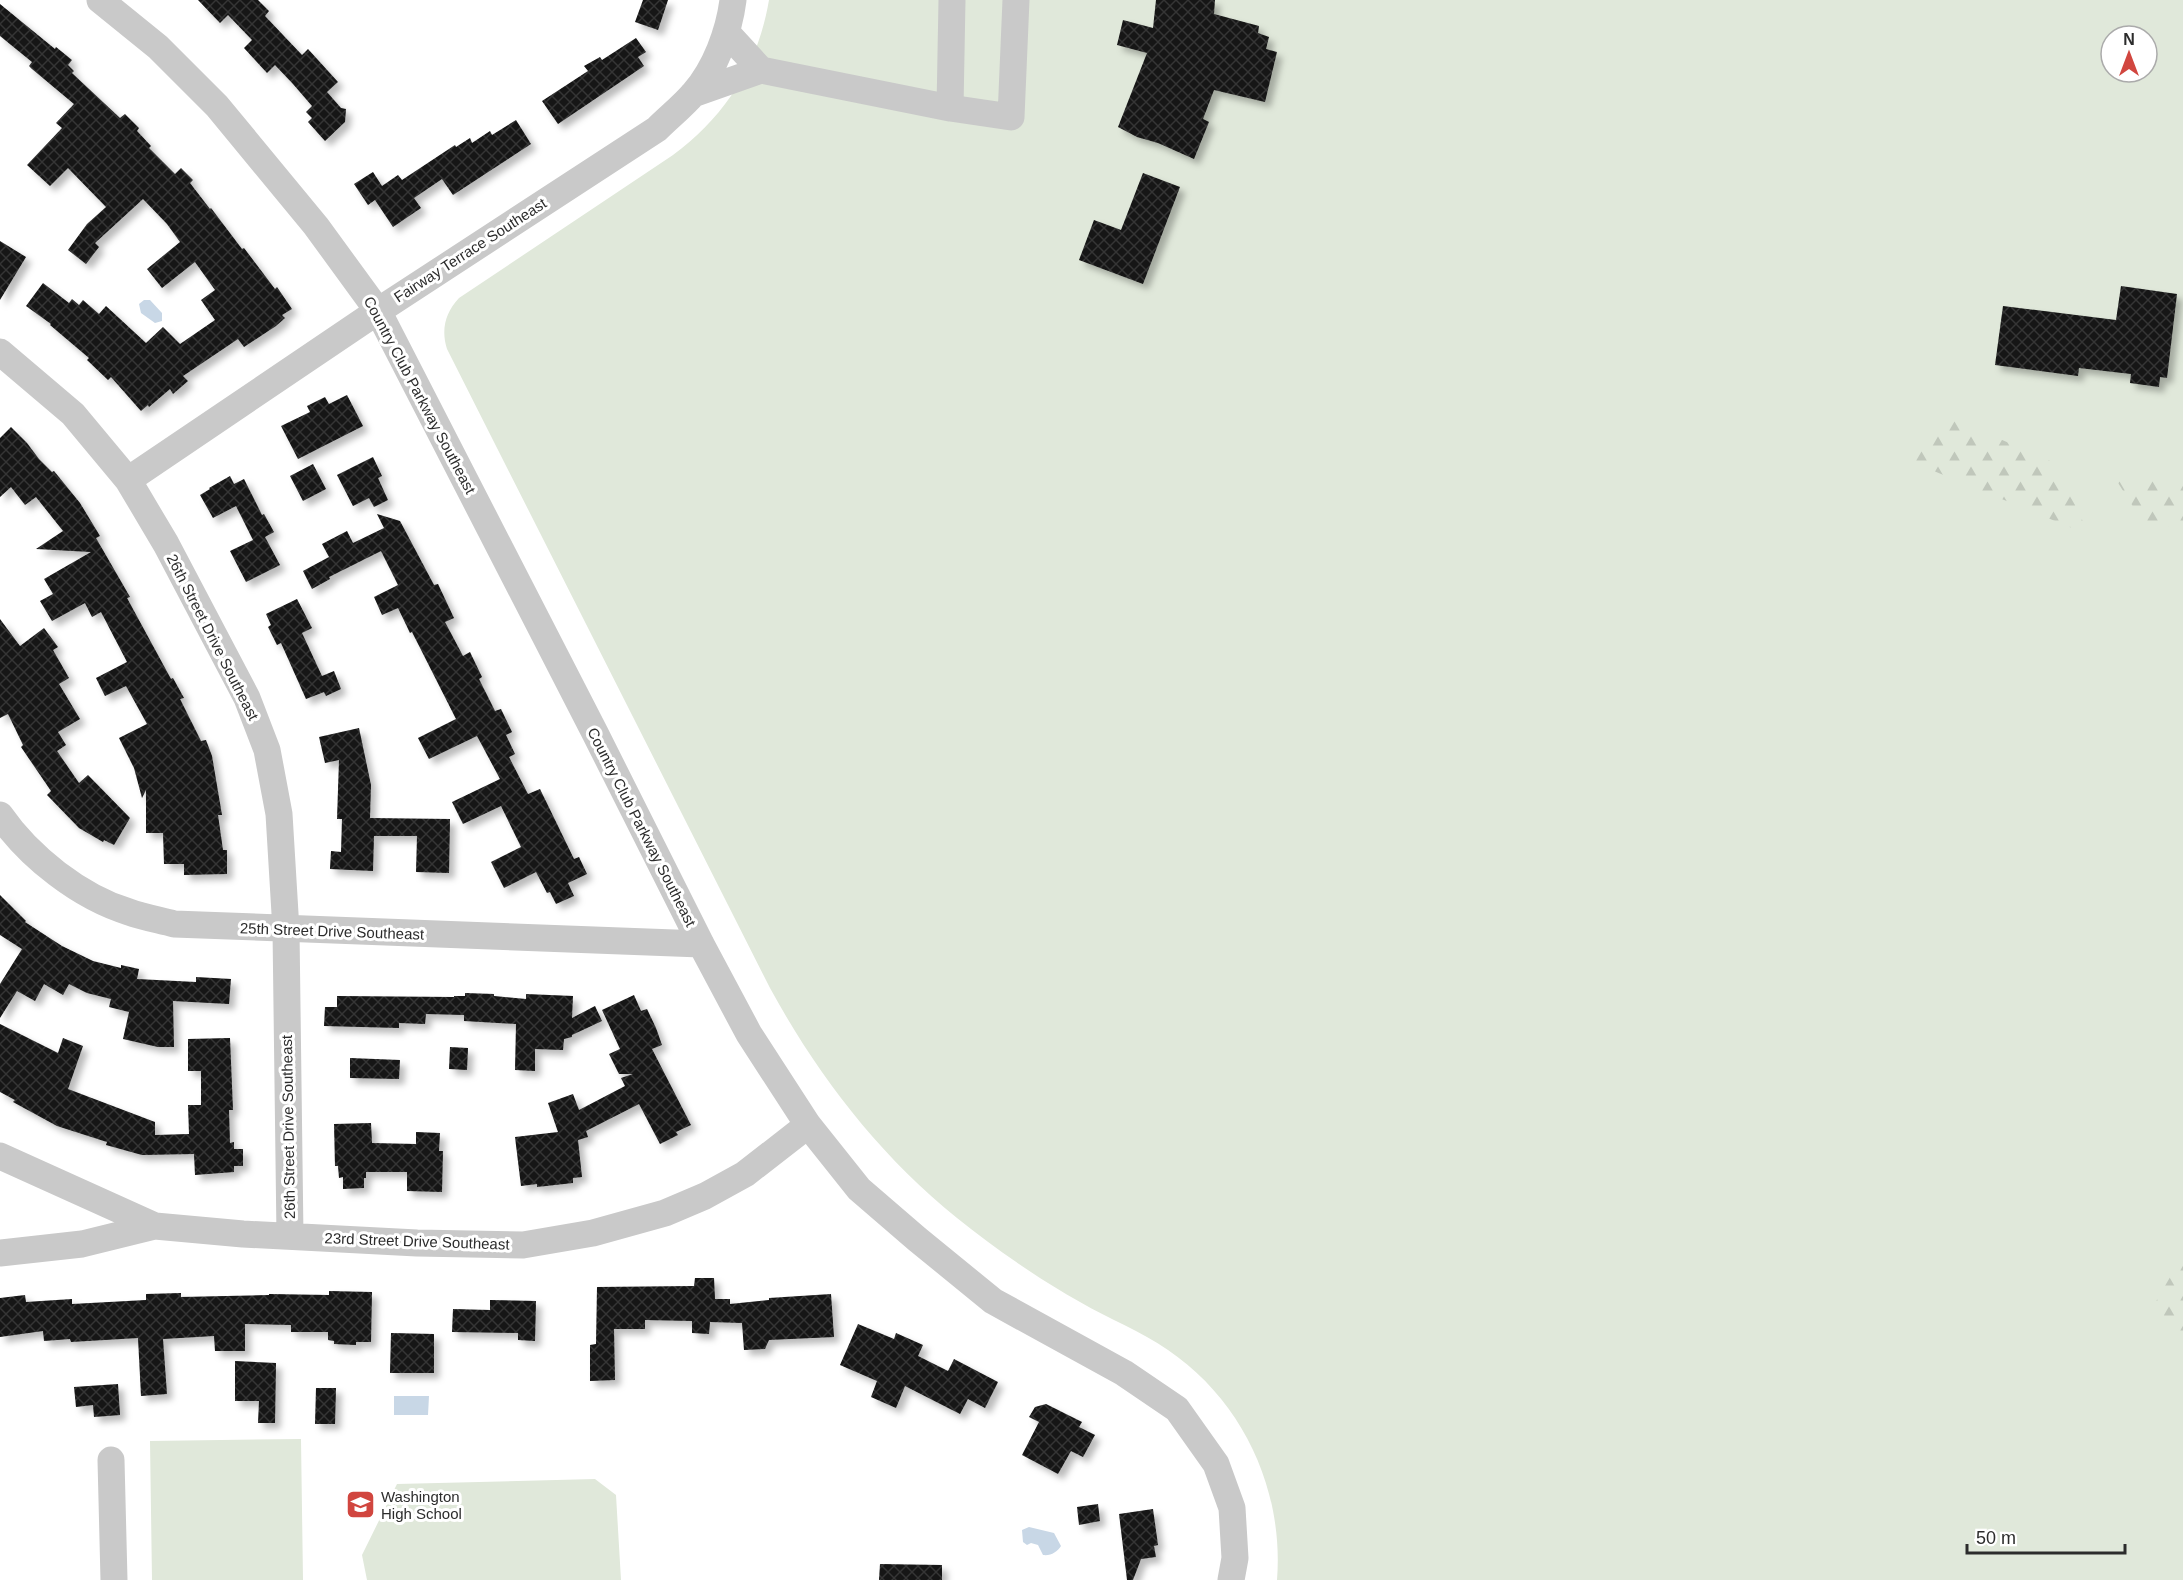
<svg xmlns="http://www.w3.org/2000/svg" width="2183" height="1580" font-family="Arial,sans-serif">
<defs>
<pattern id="forest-firs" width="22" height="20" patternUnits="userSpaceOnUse" patternTransform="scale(1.5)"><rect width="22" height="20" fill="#e0e8da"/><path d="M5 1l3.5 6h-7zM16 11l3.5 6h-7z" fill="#c0c7bb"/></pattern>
<pattern id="building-cross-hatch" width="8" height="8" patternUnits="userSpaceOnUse" patternTransform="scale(1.5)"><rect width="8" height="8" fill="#131313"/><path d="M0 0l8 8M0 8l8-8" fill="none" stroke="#363636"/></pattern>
<filter id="shadow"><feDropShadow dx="5.5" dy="5.5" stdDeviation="3" flood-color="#0004"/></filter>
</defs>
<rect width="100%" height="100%" fill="#fff"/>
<path fill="#e0e8da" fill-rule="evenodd" d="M 769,0 L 2183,0 L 2183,1580 L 1277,1580 C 1284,1490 1243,1401 1168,1350 C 1141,1331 1109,1319 1080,1302 C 1037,1278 996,1249 957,1218 C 879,1155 818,1076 770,988 L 447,349 C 441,330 445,313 459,298 L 673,155 C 726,116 758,65 769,0 ZM 2111,36 L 2147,36 L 2147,72 L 2111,72 Z
M 301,1439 L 303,1580 L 152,1580 L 150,1441 Z
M 595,1479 L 616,1495 L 621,1580 L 367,1580 L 362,1555 L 397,1484 Z"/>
<path fill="url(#forest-firs)" d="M 1950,417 L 2057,464 L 2089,535 L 1912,462 Z
M 2115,478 L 2183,481 L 2183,522 L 2149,532 Z
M 2183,1255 L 2183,1342 L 2155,1303 Z"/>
<path fill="#c8d7e6" d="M 144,300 L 150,300 L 162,313 L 162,321 L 155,323 L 141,313 L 139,304 Z
M 394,1396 L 429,1396 L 428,1415 L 394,1415 Z
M 1029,1527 L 1054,1533 L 1061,1546 C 1057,1552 1051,1556 1043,1555 L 1038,1545 L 1031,1543 L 1027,1545 L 1023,1542 L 1022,1530 Z"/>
<path fill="url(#building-cross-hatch)" filter="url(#shadow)" d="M 198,0 L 258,0 L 269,11 L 265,16 L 302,55 L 308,49 L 338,82 L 327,92 L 341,108 L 346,109 L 345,122 L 325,141 L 308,122 L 312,118 L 306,112 L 312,106 L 293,84 L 275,65 L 267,73 L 244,48 L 252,40 L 228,15 L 220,23 Z
M 643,0 L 668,0 L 658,30 L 635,22 Z
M 1156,0 L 1215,0 L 1214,14 L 1259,26 L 1258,33 L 1269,37 L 1266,49 L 1277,52 L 1265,102 L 1214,90 L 1203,119 L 1209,122 L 1194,159 L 1158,143 L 1137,137 L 1118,127 L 1147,53 L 1117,45 L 1123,20 L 1153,28 Z
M 0,4 L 55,49 L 56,47 L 72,60 L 68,65 L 74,71 L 72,73 L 120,118 L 125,114 L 139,128 L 137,131 L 151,146 L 149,148 L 175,174 L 181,168 L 193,180 L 190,183 L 210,209 L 211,208 L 242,249 L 244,248 L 275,289 L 277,287 L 292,309 L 282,315 L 285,318 L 276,326 L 244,347 L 238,339 L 183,376 L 188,381 L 173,394 L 170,389 L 149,407 L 148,405 L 141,411 L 111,377 L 108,380 L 87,360 L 89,358 L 50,325 L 51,324 L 26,306 L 43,283 L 69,303 L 72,299 L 79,305 L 83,300 L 99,314 L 106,306 L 146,343 L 163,327 L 180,344 L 215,320 L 201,300 L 215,290 L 195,262 L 162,288 L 147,269 L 180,242 L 167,224 L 143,199 L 95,243 L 99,247 L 86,264 L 68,250 L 87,224 L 106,207 L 68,168 L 50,186 L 27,165 L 62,128 L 56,123 L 74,104 L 32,69 L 29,66 L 32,62 L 0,36 Z
M 636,38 L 646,52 L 638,57 L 644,66 L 558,124 L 542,101 L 588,71 L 584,66 L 600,57 L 602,60 Z
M 516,120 L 531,144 L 453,195 L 442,179 L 414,198 L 421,208 L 393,227 L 375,200 L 368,205 L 354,184 L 373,172 L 382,186 L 398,175 L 402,180 L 455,145 L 456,147 L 470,138 L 472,143 L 490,131 L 492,135 Z
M 1143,173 L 1180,187 L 1143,284 L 1079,260 L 1094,220 L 1121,230 Z
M 0,241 L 26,257 L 0,300 Z
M 2121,286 L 2177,294 L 2167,378 L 2160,377 L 2159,387 L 2130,383 L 2131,374 L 2079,368 L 2078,376 L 1995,365 L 2003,306 L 2116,320 Z
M 347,395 L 363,426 L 298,459 L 281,426 L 310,412 L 307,406 L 325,397 L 329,404 Z
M 11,427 L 27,443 L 39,459 L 52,472 L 54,471 L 80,503 L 100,536 L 96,538 L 130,597 L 127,598 L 171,679 L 173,678 L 184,698 L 180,699 L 201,741 L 206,740 L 212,756 L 222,815 L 218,815 L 223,850 L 227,850 L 227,874 L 184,875 L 184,864 L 164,864 L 163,833 L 146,833 L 146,790 L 142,798 L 134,768 L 119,738 L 147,724 L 126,686 L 105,696 L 96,678 L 127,662 L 101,612 L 92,617 L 85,603 L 52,621 L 40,601 L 53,594 L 44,579 L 91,552 L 36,549 L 63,531 L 36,497 L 25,505 L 11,487 L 0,497 L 0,438 Z
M 373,457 L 382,476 L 378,478 L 388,500 L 374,507 L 369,498 L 353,506 L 337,475 Z
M 313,464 L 326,489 L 303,501 L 290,476 Z
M 230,476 L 234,484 L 244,479 L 262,515 L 264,514 L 274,532 L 265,537 L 280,565 L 246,582 L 230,551 L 253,540 L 236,506 L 213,518 L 200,495 L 210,489 L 209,488 Z
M 377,514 L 400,521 L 434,585 L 438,584 L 454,618 L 445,622 L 463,656 L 470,652 L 482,677 L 479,679 L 495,711 L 501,709 L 512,732 L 506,735 L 515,754 L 509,757 L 528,794 L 540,789 L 574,859 L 579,857 L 587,874 L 568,883 L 574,896 L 556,904 L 550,892 L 547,893 L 536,872 L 504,888 L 491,862 L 521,847 L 501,806 L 463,824 L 452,802 L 500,779 L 477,736 L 429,759 L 418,738 L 456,719 L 412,632 L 410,633 L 398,608 L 382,615 L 374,597 L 398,585 L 381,551 L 329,577 L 330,579 L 312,589 L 303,571 L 329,557 L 322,544 L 347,531 L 353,543 L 384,528 Z
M 297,599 L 312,628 L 302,633 L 322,676 L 334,671 L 341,689 L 326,696 L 324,692 L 306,699 L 281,643 L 277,645 L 268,627 L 271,625 L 266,614 Z
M 0,619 L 20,646 L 44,628 L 58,647 L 53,650 L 69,678 L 59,684 L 80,719 L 58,732 L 66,745 L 57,751 L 79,783 L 88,775 L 130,818 L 114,845 L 104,840 L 103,842 L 79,828 L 47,795 L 51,791 L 21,747 L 23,745 L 8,714 L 0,718 Z
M 359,728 L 371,785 L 370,818 L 450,819 L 449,873 L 416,872 L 417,836 L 374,836 L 373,871 L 330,869 L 331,851 L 341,852 L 342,819 L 337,819 L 339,760 L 325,763 L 319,737 Z
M 0,895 L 26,921 L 25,922 L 62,946 L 93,961 L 121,968 L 121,965 L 139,969 L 137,979 L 196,982 L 196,977 L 231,979 L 229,1004 L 173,1001 L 174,1047 L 158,1047 L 123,1039 L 129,1012 L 109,1007 L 111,999 L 87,993 L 69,984 L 63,995 L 44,984 L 35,1001 L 17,991 L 0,1018 L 0,984 L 22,949 L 0,935 Z
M 465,993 L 494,994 L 494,996 L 526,999 L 526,994 L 573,996 L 572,1018 L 595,1006 L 602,1021 L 572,1035 L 572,1037 L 564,1039 L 563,1050 L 535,1049 L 535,1071 L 515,1070 L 516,1024 L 464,1021 L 464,1015 L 426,1014 L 425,1024 L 399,1023 L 399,1028 L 324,1026 L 325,1007 L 337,1007 L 337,996 L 454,997 L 454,996 L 465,996 Z
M 634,995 L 641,1011 L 647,1009 L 656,1028 L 662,1045 L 652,1049 L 691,1125 L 676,1132 L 678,1135 L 660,1144 L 639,1104 L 586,1131 L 588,1137 L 578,1140 L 582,1177 L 573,1178 L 573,1183 L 537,1187 L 537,1184 L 521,1186 L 515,1137 L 558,1132 L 548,1103 L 573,1094 L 579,1110 L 625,1086 L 621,1078 L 633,1074 L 619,1074 L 609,1054 L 620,1049 L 602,1010 Z
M 0,1024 L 58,1053 L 63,1038 L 83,1046 L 68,1089 L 155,1122 L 155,1135 L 189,1134 L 188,1105 L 201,1105 L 201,1071 L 188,1071 L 188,1039 L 230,1038 L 233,1110 L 229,1110 L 230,1143 L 234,1142 L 234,1149 L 243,1149 L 243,1166 L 234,1166 L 234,1172 L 195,1175 L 194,1154 L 142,1155 L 106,1145 L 107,1142 L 57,1126 L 13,1102 L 15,1100 L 0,1092 Z
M 450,1047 L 468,1048 L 467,1070 L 449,1069 Z
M 350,1058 L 400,1060 L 399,1079 L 350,1078 Z
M 371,1123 L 372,1143 L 416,1144 L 416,1132 L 440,1133 L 439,1151 L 443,1151 L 442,1192 L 407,1191 L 407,1172 L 366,1172 L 366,1178 L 364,1178 L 364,1188 L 343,1189 L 343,1177 L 339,1178 L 338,1166 L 335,1166 L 334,1124 Z
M 695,1278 L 714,1278 L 715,1299 L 730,1299 L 730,1304 L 769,1300 L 769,1298 L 831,1294 L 834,1337 L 769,1340 L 765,1349 L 744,1350 L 742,1323 L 710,1322 L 709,1334 L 692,1333 L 692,1321 L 645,1320 L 645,1329 L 614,1329 L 615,1380 L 590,1381 L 590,1345 L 596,1344 L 597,1287 L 694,1286 Z
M 329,1291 L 372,1292 L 371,1342 L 356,1342 L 356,1345 L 334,1344 L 334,1341 L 328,1340 L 328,1332 L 291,1332 L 291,1325 L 245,1324 L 245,1351 L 215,1351 L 214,1336 L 163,1339 L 167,1394 L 141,1396 L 138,1338 L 71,1342 L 70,1339 L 44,1341 L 43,1331 L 0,1337 L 0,1298 L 25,1295 L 26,1302 L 72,1299 L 72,1304 L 146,1300 L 146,1294 L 181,1293 L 181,1297 L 269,1295 L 269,1294 L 329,1295 Z
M 490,1300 L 536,1301 L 535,1341 L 518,1340 L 518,1333 L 452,1332 L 453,1309 L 490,1310 Z
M 858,1324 L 894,1339 L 896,1333 L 923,1345 L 918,1356 L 948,1371 L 954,1359 L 998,1382 L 985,1408 L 968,1399 L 960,1414 L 905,1386 L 896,1408 L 871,1397 L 877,1381 L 840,1365 Z
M 391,1333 L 434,1334 L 434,1373 L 390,1373 Z
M 235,1361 L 276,1363 L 275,1423 L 258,1423 L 259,1401 L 235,1401 Z
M 118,1384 L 120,1415 L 94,1417 L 93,1405 L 76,1407 L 74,1387 Z
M 316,1388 L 336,1388 L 335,1424 L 315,1424 Z
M 1046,1404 L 1082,1422 L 1079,1427 L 1095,1435 L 1083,1457 L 1071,1451 L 1058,1474 L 1022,1455 L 1039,1422 L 1029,1417 L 1035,1407 Z
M 1098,1504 L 1100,1521 L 1079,1525 L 1077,1507 Z
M 1153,1509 L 1158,1545 L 1154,1546 L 1156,1557 L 1141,1559 L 1133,1580 L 1127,1580 L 1119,1514 Z
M 880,1564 L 942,1565 L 942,1580 L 879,1580 Z"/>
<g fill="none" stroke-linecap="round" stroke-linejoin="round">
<path stroke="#c9c9c9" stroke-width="27" d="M 100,0 L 158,47 L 217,106 L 316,226 L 378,311 L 595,733 L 701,944 L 749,1034 L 808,1125 L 859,1189 L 917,1239 L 993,1301 L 1124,1373 L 1177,1409 L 1216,1464 L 1232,1508 L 1235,1558 L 1231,1580
M 952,0 L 950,108 L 1011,117 L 1016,0
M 761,70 L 950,108
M 693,94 L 761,70 L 726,32
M 0,352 L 73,414 L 128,480 L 166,544 L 247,698 L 267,750 L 279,814 L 286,930 L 290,1236
M 128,480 L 378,311 L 657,129 C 669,117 683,106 694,93 C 715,69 729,32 733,0
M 0,815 C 29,857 80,897 129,912 C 143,917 159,920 174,924 L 701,944
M 0,1156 L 155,1226
M 0,1253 L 82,1244 L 155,1226 L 243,1234 L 417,1243 L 523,1245 L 593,1233 L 665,1213 L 705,1196 L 745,1174 L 808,1125
M 111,1460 L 114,1580"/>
</g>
<defs>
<symbol id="school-square" viewBox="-11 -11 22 22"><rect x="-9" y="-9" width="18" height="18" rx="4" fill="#d1463f" stroke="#fff"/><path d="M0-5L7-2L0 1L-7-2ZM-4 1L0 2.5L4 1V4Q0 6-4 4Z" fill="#fff"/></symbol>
</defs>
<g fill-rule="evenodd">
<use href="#school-square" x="344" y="1488" width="33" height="33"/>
</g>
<g text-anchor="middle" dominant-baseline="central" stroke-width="6" stroke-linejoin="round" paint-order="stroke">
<g font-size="15" fill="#2c2c2c" stroke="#fff">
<text transform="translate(470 250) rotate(-33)">Fairway Terrace Southeast</text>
<text transform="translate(420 395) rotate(62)">Country Club Parkway Southeast</text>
<text transform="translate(213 637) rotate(63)">26th Street Drive Southeast</text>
<text transform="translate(642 827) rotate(63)">Country Club Parkway Southeast</text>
<text transform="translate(332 931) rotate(2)">25th Street Drive Southeast</text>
<text transform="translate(288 1127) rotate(-91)">26th Street Drive Southeast</text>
<text transform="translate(417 1241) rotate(2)">23rd Street Drive Southeast</text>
</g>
<g font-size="15" fill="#2c2c2c" stroke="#fff" text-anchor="start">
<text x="381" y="1496">Washington<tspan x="381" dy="17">High School</tspan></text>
</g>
</g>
<g transform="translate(2129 54)"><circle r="28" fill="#ffffff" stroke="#ababab" stroke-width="1.5"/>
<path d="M0-4.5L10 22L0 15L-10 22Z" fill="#d1463f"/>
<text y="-9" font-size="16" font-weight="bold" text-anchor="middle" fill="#2c2c2c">N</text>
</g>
<path d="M1967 1544v9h158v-9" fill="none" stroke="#2c2c2c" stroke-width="3"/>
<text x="1976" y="1544" font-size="18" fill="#2c2c2c" stroke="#ffffff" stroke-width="4.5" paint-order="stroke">50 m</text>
</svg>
